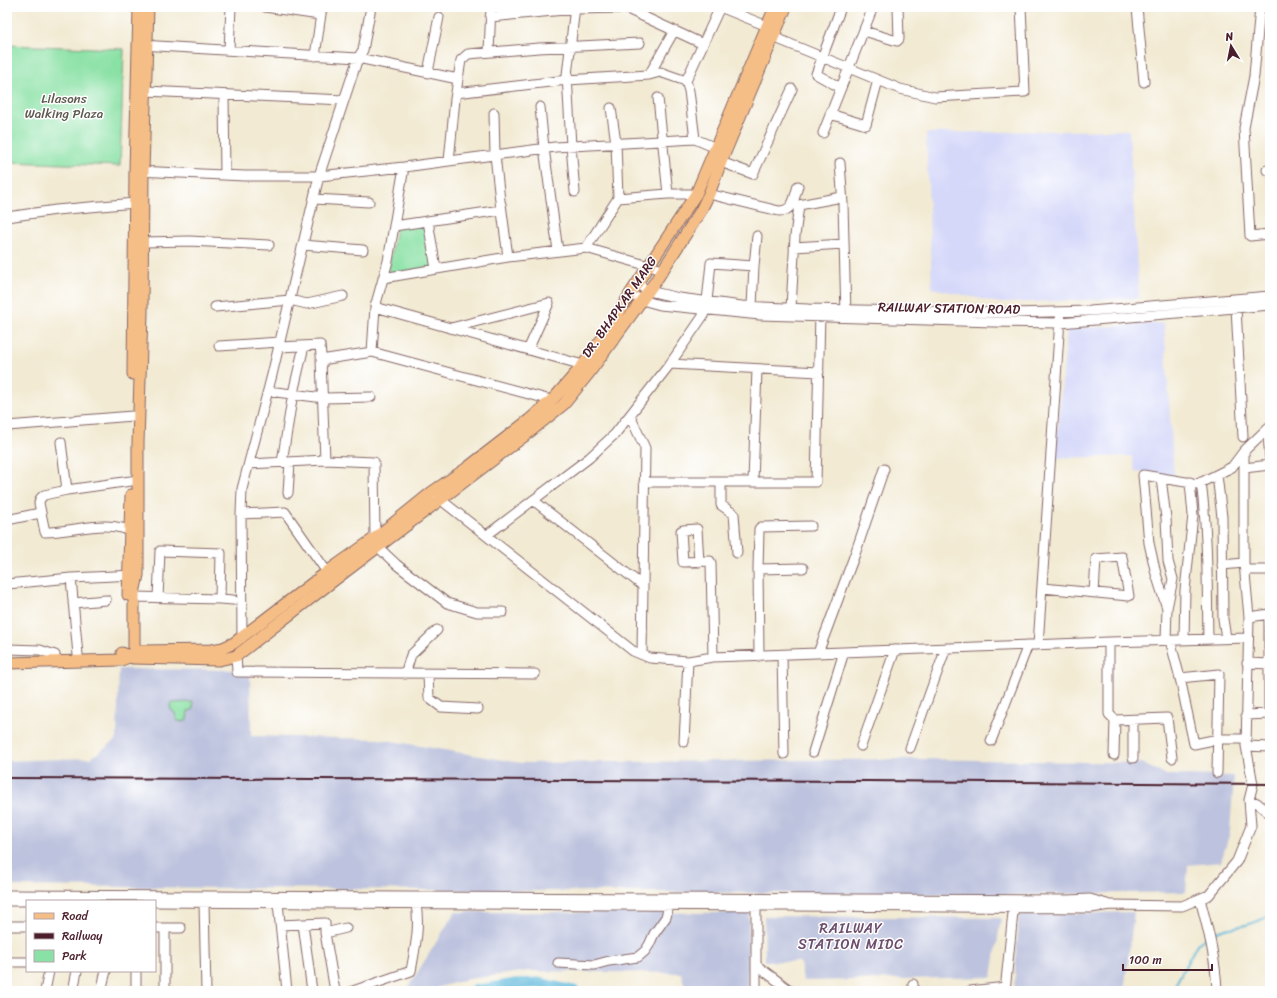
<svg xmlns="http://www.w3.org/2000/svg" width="1277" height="998" font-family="Sriracha,sans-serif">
<rect width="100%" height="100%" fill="#fff"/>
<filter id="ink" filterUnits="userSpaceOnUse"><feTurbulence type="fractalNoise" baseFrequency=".025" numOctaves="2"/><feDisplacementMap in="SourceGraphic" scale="8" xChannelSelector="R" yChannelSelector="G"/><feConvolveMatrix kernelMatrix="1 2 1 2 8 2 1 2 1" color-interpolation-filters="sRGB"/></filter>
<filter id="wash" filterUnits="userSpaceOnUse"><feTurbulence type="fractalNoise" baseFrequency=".012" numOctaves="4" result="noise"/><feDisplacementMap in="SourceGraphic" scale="16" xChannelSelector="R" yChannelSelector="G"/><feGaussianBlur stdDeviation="0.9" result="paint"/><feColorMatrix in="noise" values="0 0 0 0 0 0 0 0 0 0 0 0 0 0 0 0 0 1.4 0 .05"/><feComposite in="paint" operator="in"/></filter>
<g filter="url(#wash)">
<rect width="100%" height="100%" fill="#f2ead3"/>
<path fill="#d5d8f9" d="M 1129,130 L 1139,298 L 1000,303 L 932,288 L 926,133 Z
M 1164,323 L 1174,477 L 1135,471 L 1132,456 L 1055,458 L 1067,329 Z"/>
<path fill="#bdc3de" d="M 119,669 L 250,670 L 251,736 L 379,739 L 521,763 L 920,759 L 1141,763 L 1165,775 L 1234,776 L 1230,832 L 1221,862 L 1188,865 L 1186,892 L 1007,895 L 7,886 L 7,761 L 91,758 L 117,739 Z
M 455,912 L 749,913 L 747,991 L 686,991 L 681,973 L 528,971 L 468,979 L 425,991 L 406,991 Z
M 1134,912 L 1124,991 L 1014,991 L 1019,915 Z
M 764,916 L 1001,918 L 992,977 L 803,981 L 800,962 L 765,961 Z"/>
<path fill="#8ae1a5" stroke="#6a8068" d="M 7,45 L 124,49 L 120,166 L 7,162 Z
M 426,224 L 433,267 L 388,274 L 396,228 Z
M 193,702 L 193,710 L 188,711 L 187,720 L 183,722 L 178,721 L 176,718 L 175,713 L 171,710 L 170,704 L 172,703 Z"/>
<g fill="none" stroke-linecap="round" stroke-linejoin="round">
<path stroke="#5db8da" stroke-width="2" d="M 1211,935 C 1222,928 1233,928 1246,925 C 1254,923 1262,920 1270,915
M 1172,991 L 1197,944 L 1207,937"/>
<path stroke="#5db8da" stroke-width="11" d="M 474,991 L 515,984 L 539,983 L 574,991"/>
</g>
</g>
<g filter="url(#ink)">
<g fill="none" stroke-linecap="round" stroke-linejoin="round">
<defs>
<path id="minor" d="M 265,7 L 320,15
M 575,7 L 567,75 L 571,146 L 575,192
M 720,7 L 767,26
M 1137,7 L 1144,82
M 1260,7 L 1254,76 L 1244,128 L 1250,236 L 1270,234
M 840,10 L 816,74 L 841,88
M 490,17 L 575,9 L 625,8 L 703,44
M 864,31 L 897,41 L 899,39 L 898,7
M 773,37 L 900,89 L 935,97 L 1025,92 L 1021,7
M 141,45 L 358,58 L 458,79
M 229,50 L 231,7
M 489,52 L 491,7
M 315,56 L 322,7
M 428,72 L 439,17
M 649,75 L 674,31
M 686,81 L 689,91 L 695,139
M 145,91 L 344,100
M 456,93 L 567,80 L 649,75 L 660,72 L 686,81 L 720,7
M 224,95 L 225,175
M 658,98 L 668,194
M 540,107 L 544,148 L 558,251
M 611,108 L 616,143 L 618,198 L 668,194 L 696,194
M 830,114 L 866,125 L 878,80
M 823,133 L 873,7
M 449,161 L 455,99 L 461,60 L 468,54 L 539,48 L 640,43
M 721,162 L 753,174 L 792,89
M 840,163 L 843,204 L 846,315
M 1267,170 L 1270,170
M 137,171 L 245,176 L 319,176 L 404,167 L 555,147 L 695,139 L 716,148
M 709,194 L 779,211 C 794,211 794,198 798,186
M 314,199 L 369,202
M 501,204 L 508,257
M 7,217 L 56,210 L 135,203
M 428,221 L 436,269
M 394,226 L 501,210 L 495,155 L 494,113
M 143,242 L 189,241 L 269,245
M 303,245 L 363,250
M 794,247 L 844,244
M 586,248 L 618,198
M 754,266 L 757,236
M 383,278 L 508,257 L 586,248 L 663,270
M 637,284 L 649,291 L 679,298 L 742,306 L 808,309 L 1012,313 L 1090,311 L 1270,296
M 630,294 L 642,300 L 660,305 L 760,315 L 994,322 L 1060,323 L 1270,305
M 215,307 L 290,300 L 307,304 L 343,296
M 375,307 L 583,365
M 791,308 L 795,236 L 799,205 L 842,197
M 1236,308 L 1243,437
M 451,328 L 549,303 L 528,350
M 219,346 L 280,342
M 279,347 L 320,345 L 322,365
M 372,352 L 375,307 L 388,261 L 404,167
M 670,364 L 703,316 L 707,301 L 711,263 L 754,266 L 752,306
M 268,391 L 324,398 L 371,397
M 630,416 L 645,448 L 642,654
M 7,426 L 133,416
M 1266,430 L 1268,436 L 1270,458
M 61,442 L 67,490
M 325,460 L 321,360 L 372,352 L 551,400
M 282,462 L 293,393 L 304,346
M 249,464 L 325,460 L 374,462 L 375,538 L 378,547 L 397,565 L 447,603 L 477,612 L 503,612
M 1244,468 L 1270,465
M 1217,475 L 1222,517 L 1223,619 L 1226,638
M 1161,478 L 1166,518 L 1168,561 L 1173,579 L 1167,608 L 1166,640
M 644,482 L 816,482 L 820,313
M 721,482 L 721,505 L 734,514 L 737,553
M 753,482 L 757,369
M 1201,482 C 1208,534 1207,587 1208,639
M 288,493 L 290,462
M 436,496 L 633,651 L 650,658 L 688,661 L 713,657 L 1109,642 L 1248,638
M 533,500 L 643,586
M 241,514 L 285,512 L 327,572
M 7,520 L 40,513
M 135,533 C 107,518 74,532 45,532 L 39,503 L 40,499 L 44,495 L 67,490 L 138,480
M 487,535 L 589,458 L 615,434 L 670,364 L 819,372
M 699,562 L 697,529 L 683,530 L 681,531 L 683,562 L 684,562 L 710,561 L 711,563 L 713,657
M 1222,565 L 1244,563
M 758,569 L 803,568
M 1245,570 L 1270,570
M 71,578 L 78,655
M 7,584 L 71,578 L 135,575
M 1042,588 L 1129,596 L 1122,557 L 1096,559 L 1094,593
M 134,597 L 220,599 L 221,553 L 160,551 L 158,598
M 220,599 L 233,600
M 73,603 L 106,600
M 1167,608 L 1156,574 L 1149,543 L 1143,475 L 1198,484 L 1232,467 L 1244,451 L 1270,426
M 1249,617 L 1270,614
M 242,638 L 241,514 L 242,489 L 272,375 L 319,176 L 358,58 L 363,50 L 371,7
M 1170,640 L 1180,678 L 1194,744 L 1218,739 L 1246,739
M 1184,640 L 1185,590 L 1193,515 L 1190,482
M 1109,642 L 1109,714 L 1115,720 L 1167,718 L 1172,758
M 1038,645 L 1060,319
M 7,649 L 40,650 L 55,655
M 818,653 L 855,554 L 884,469
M 782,655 L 784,754
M 236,656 L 237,672 L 535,674
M 759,656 L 758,569 L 759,529 L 761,527 L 811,526
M 1247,663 L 1270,664
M 405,674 L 411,655 L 437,630
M 428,674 L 429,698 L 441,707 L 478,709
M 1180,678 L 1219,674 L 1217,773
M 1269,714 L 1269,614
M 1246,715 L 1270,714
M 1133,720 L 1133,758
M 991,741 L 1028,645
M 684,742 L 688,661
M 861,746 L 895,650
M 1246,746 L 1270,747
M 910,748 L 946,648
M 813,752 L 844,652
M 1114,755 L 1115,720
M 1249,800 L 1257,803 L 1270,814
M 7,895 L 1068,900 L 1090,899 L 1107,904
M 1200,899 C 1208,929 1216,960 1217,991
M 7,901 L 27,901
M 155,902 L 1091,908 L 1110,905 L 1182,906 L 1209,895 L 1237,861 L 1251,826 L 1249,800 L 1253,784 L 1246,746 L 1249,617 L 1244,563 L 1244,451
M 204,903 L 206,991
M 278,903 L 287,991
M 303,924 L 312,991
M 280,925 L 325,923 L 325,933 L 335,991
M 7,926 L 27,926
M 155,928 L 181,928
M 165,928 L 165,991
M 325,933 L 346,928
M 7,962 L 27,962
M 558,963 L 594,965 L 609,961 L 638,957 L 645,951 L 649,945 L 654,934 L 666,917 L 669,906
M 756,965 L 791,991
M 136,971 L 136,991
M 913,984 L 913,991
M 45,991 L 49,971
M 73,991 L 77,971
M 101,991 L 106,971
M 353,991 L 411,971 C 415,948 420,928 416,904
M 756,991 L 756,900
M 970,991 L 1006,987
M 1005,991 L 1014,903"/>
<path id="major" d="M 133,374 L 135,171 L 139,7
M 128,595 L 131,495
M 141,651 L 212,650 L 223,648 L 234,643 L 327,572 L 375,538 L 432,492 L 467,468 L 529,420 L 556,396 L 583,365 L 610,328 L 630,294 L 696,194 L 775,7
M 122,653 L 133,658 L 219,660 L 236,656 L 240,653 L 333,581 L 527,434 L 564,404 L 589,373 L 655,282 L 700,212 L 709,194 L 721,162 L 786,7
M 7,663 L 121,660 L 129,657 L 134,651 L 134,593 L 138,575 L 138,443 L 142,313 L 143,171 L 148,7"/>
</defs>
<use href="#minor" stroke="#856666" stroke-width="11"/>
<use href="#major" stroke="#856666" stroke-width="13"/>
<use href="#minor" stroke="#fff" stroke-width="9"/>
<use href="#major" stroke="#f6be87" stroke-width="11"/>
<path stroke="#4a1f2b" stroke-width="2" d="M 7,778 L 868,781 L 1270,784"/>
</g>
</g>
<g text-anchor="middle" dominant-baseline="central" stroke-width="3" stroke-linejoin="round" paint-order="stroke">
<g font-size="13" fill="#5d5950" stroke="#fff">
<text x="64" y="98">Lilasons<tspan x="64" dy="15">Walking Plaza</tspan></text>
</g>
<g font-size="13" fill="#4a1f2b" stroke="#fff">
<text transform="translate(619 307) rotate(-55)">DR. BHAPKAR MARG</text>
<text transform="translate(949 308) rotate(1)">RAILWAY STATION ROAD</text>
</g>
<g font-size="14" letter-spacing="1" fill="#6c4d6c" stroke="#fff">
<text x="851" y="928">RAILWAY<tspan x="851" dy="16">STATION MIDC</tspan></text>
</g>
</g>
<rect width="1277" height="998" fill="none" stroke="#fff" stroke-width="24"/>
<rect x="26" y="900" width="130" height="72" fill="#ffffff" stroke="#b7a5aa"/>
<rect x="34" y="913" width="20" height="6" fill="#f6be87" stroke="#b7a5aa"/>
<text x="62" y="920" font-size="12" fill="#4a1f2b">Road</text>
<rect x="34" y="933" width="20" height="6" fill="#4a1f2b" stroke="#b7a5aa"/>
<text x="62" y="940" font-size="12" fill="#4a1f2b">Railway</text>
<rect x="34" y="950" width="20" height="12" fill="#8ae1a5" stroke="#b7a5aa"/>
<text x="62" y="960" font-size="12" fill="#4a1f2b">Park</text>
<g transform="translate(1231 46) rotate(350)" stroke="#ffffff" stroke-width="3" paint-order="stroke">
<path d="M0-3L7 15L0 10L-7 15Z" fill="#4a1f2b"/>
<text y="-6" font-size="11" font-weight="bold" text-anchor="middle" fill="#4a1f2b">N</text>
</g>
<path d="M1123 964v6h89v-6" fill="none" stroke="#4a1f2b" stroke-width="2"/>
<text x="1129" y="964" font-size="12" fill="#4a1f2b" stroke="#ffffff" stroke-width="3" paint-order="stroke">100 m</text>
</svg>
